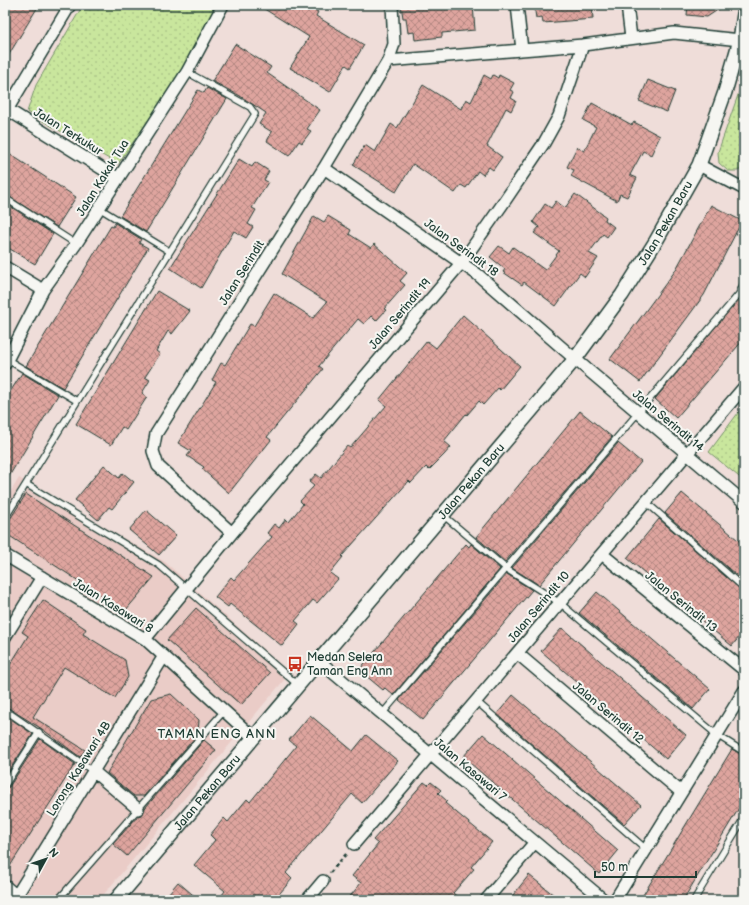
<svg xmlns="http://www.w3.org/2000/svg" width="749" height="905" font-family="'Balsamiq Sans',sans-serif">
<defs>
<pattern id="park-dots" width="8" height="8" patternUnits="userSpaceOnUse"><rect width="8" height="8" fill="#c9e69d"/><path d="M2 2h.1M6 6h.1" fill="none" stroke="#acc688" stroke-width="1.8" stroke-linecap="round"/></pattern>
<pattern id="building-cross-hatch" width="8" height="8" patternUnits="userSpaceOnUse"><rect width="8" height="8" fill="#dea49e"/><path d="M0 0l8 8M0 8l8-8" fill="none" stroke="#b38782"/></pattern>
</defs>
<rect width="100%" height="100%" fill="#efddd9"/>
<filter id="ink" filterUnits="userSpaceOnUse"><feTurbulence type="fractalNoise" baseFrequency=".025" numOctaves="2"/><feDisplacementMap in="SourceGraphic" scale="8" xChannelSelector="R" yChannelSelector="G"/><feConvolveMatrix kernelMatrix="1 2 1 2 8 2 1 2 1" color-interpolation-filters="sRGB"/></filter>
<g filter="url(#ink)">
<path fill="#eaccc7" d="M 19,478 L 165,562 L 290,673 L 99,900 L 5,900 L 5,501 Z"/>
<path fill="url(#park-dots)" stroke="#749268" d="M 83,5 L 223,5 L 178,77 L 118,164 L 27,112 L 36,85 Z
M 744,78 L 744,167 L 738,171 L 728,171 L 719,163 L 718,152 Z
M 744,405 L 744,481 L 709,452 Z"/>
<path fill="url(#building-cross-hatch)" stroke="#1f3d34" d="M 8,5 L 39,5 L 5,61 L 5,10 Z
M 258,5 L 308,5 L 318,12 L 316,16 L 364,45 L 350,68 L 346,65 L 330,92 L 290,68 L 309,37 Z
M 401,5 L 473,5 L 475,30 L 442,33 L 442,37 L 415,40 L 414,32 L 408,33 L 406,18 L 403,18 Z
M 534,5 L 592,5 L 593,19 L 543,23 L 542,17 L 536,18 Z
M 688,5 L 725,5 L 707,17 L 687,15 Z
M 235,44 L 271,67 L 267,73 L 320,110 L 307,129 L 311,131 L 302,143 L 299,141 L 289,156 L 267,141 L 272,132 L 259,124 L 266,113 L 240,96 L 212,81 Z
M 484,75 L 491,79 L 493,75 L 498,78 L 499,75 L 514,83 L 510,90 L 514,92 L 511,98 L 516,101 L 511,111 L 506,108 L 487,146 L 502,157 L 493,170 L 489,167 L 483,175 L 478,171 L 466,188 L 461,185 L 455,193 L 413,164 L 396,192 L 353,165 L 365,145 L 375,152 L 391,124 L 397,128 L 423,85 L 461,109 L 466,99 L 471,102 Z
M 648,80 L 675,91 L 667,112 L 639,101 Z
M 207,88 L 227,99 L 146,232 L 120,216 L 198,90 L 204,93 Z
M 592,103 L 632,125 L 634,122 L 660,136 L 651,155 L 643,151 L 630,175 L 637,178 L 627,197 L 620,194 L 617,201 L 571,176 L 574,170 L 567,167 L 577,147 L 584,151 L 596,127 L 583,120 Z
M 5,151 L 76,197 L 57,227 L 5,194 Z
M 239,159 L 252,167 L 255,162 L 269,171 L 264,180 L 268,182 L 252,208 L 256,210 L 248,224 L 253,227 L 246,238 L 234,231 L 201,288 L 170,268 Z
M 575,194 L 606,217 L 605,220 L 614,227 L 607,237 L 603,234 L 589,253 L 598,258 L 585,277 L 580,273 L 556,306 L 524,282 L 522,285 L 503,272 L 505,269 L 490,257 L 499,246 L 509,253 L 513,247 L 545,270 L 559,251 L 534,233 L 539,227 L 533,222 L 545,204 L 551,208 L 556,201 L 565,208 Z
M 5,203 L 53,234 L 35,264 L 5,246 Z
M 711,205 L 742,221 L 704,295 L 640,382 L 610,359 L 675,271 Z
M 314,216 L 324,222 L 328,216 L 351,230 L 349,234 L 371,248 L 374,244 L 407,273 L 400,281 L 405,285 L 384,309 L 386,310 L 376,321 L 371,316 L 364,324 L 358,319 L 319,366 L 323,369 L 267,437 L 271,440 L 229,493 L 202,469 L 204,467 L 187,456 L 191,451 L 178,443 L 216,382 L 212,380 L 221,363 L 225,365 L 250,324 L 254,326 L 274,293 L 313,318 L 327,302 L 282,274 Z
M 115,223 L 141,239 L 139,243 L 148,248 L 63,388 L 26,366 L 111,226 L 113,227 Z
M 157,291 L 190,311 L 172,334 L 168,331 L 156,351 L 160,354 L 145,377 L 150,380 L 142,393 L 147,397 L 126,430 L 122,427 L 111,445 L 76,424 Z
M 744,293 L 744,339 L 676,418 L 655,399 Z
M 463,315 L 520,366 L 500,390 L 498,388 L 483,405 L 479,401 L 467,415 L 466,414 L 444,441 L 451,447 L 444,455 L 429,470 L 426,467 L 411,483 L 409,481 L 342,556 L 343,557 L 330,573 L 338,579 L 317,603 L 313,600 L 295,621 L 299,624 L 282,646 L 230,604 L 228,607 L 215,597 L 231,577 L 234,580 L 272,537 L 267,533 L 274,524 L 279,528 L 286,519 L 289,522 L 303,504 L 300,501 L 314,486 L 309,482 L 316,474 L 321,478 L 347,446 L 350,448 L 386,406 L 379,400 L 427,341 L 436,348 Z
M 22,373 L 58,395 L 5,483 L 5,400 Z
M 580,411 L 612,437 L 505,562 L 476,537 Z
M 618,443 L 641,462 L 539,585 L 512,568 Z
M 104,465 L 119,478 L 123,473 L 134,482 L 112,509 L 109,507 L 98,520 L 75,500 Z
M 682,493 L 744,545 L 744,582 L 665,513 Z
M 26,494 L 154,577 L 125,611 L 5,533 L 5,527 Z
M 146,510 L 176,536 L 159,555 L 129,530 Z
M 659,519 L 744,592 L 744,631 L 732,646 L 627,558 Z
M 466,544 L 469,547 L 471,544 L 500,569 L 393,695 L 385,688 L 383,690 L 359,670 Z
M 507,574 L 532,590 L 423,720 L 399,700 Z
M 597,592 L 710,689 L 693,709 L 579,613 Z
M 43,600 L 86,629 L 83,634 L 125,660 L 128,677 L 115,698 L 64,667 L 33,717 L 85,750 L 80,757 L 42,729 L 5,706 L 5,673 L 28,636 L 22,632 Z
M 196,608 L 270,673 L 241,705 L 167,640 Z
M 562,628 L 686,735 L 666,759 L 541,651 Z
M 171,694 L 199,720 L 198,734 L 144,796 L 134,796 L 107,773 L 151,699 Z
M 513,695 L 641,805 L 624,824 L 497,714 Z
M 5,715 L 33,734 L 5,777 Z
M 310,715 L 353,751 L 366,735 L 398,761 L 362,803 L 352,794 L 286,873 L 292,879 L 274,900 L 218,900 L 225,891 L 194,865 L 215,840 L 210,835 L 224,818 L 228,822 L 247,799 L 250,802 L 296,746 L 289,740 Z
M 483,734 L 618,851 L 599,874 L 463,757 Z
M 40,739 L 75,764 L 5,874 L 5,789 L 9,787 Z
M 204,740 L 216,750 L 127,856 L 113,844 L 138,816 L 143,814 L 145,808 Z
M 732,749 L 744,756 L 744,800 L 683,900 L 640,900 Z
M 424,782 L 428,785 L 431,782 L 441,790 L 438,793 L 447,801 L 445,803 L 492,842 L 471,867 L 474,869 L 453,893 L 461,900 L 347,900 L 361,883 L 352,876 L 378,844 L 373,840 Z
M 529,875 L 560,900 L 509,900 Z
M 178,882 L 199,900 L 163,900 Z"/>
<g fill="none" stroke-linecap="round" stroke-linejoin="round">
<defs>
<path id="service" d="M 5,198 L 76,244
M 99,208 L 169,251
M 8,360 L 77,401
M 26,484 L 159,565 L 298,685
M 646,502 L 744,588
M 443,515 L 508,570 L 560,603 L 717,735 L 744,752
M 5,518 L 255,114 L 250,107 L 187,72
M 476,701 L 646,849
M 5,710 L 93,771
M 382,714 L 739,294 L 744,283
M 5,785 L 39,732
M 58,900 L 224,711
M 694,900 L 744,818"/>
<path id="minor" d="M 517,5 L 522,50
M 627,5 L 631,38
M 388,61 L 583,45 L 674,33 L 740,40
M 5,108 L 117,178
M 7,110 L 70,5
M 699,165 L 744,189
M 324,168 L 477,274 L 575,359 L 744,502
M 5,267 L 43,290
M 5,364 L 43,290 L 76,244 L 187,72 L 223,5
M 232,533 L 158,466 L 153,451 L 156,434 L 324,168 L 388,61 L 394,44 L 392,5
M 602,554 L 744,670
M 5,555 L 145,639 L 254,738
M 5,637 L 42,577
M 145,639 L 232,533 L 462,262 L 502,205 L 544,143 L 559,116 L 583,45
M 517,653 L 681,792
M 319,661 L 604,900
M 93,771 L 138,809
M 354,844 L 744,387
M 5,886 L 21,900
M 17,895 L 164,656
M 307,900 L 323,881
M 486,900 L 535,842
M 615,900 L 744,691"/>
<g id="tertiary">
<path id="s1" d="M 116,900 L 575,359 L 622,295 L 656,241 L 699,165 L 725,92 L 740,40 L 744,14"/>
</g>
</defs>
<use href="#service" stroke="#1f3d34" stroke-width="8"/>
<use href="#minor" stroke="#1f3d34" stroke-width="14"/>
<use href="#tertiary" stroke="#1f3d34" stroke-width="16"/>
<path stroke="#1f3d34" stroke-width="2.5" stroke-dasharray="4 3" stroke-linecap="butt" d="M 330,873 L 347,853"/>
<use href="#service" stroke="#f6f6f2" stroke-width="5.5"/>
<use href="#minor" stroke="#f6f6f2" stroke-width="11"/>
<use href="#tertiary" stroke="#f6f6f2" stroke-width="13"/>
</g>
</g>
<defs>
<symbol id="bus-bare" viewBox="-9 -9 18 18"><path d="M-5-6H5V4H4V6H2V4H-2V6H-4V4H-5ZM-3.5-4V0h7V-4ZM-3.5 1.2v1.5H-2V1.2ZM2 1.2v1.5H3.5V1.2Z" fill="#c8321e" stroke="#f6f6f2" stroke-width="2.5" paint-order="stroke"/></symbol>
</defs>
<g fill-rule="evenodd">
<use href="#bus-bare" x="284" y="653" width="22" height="22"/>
</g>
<g text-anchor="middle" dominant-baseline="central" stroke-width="4" stroke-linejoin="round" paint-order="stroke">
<g font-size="12" fill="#1f3d34" stroke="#f6f6f2">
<text transform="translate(68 132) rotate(32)">Jalan Terkukur</text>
<text transform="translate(103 178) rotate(-58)">Jalan Kakak Tua</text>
<text stroke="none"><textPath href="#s1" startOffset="873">Jalan Pekan Baru</textPath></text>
<text transform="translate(461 248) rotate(36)">Jalan Serindit 18</text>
<text transform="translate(242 273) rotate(-58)">Jalan Serindit</text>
<text transform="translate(400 314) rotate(-50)">Jalan Serindit 19</text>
<text transform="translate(668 421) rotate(40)">Jalan Serindit 14</text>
<text stroke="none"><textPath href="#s1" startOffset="549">Jalan Pekan Baru</textPath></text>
<text transform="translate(681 602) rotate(39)">Jalan Serindit 13</text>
<text transform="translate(113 606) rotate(32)">Jalan Kasawari 8</text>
<text transform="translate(539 607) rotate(-50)">Jalan Serindit 10</text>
<text transform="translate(608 713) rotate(40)">Jalan Serindit 12</text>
<text transform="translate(79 769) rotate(-58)">Lorong Kasawari 4B</text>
<text transform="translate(470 770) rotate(40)">Jalan Kasawari 7</text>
<text stroke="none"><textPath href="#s1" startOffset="141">Jalan Pekan Baru</textPath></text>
</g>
<g font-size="12" fill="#1f3d34" stroke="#f6f6f2" text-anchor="start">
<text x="307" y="657">Medan Selera<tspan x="307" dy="14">Taman Eng Ann</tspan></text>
</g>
<g font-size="13" letter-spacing="1" fill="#1f3d34" stroke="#f6f6f2">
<text x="217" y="734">TAMAN ENG ANN</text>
</g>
</g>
<rect width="749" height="905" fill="none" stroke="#f6f6f2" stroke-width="20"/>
<rect x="10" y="10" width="729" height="885" fill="none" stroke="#1f3d34" stroke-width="1.5" filter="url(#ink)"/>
<g transform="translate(46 859) rotate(50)" stroke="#f6f6f2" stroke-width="3" paint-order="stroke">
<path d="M0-3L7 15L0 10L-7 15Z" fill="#1f3d34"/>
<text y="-6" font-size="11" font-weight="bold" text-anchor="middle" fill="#1f3d34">N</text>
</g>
<path d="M595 871v6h101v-6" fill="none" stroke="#1f3d34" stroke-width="2"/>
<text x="601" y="871" font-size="12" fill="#1f3d34" stroke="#f6f6f2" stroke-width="3" paint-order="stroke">50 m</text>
</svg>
